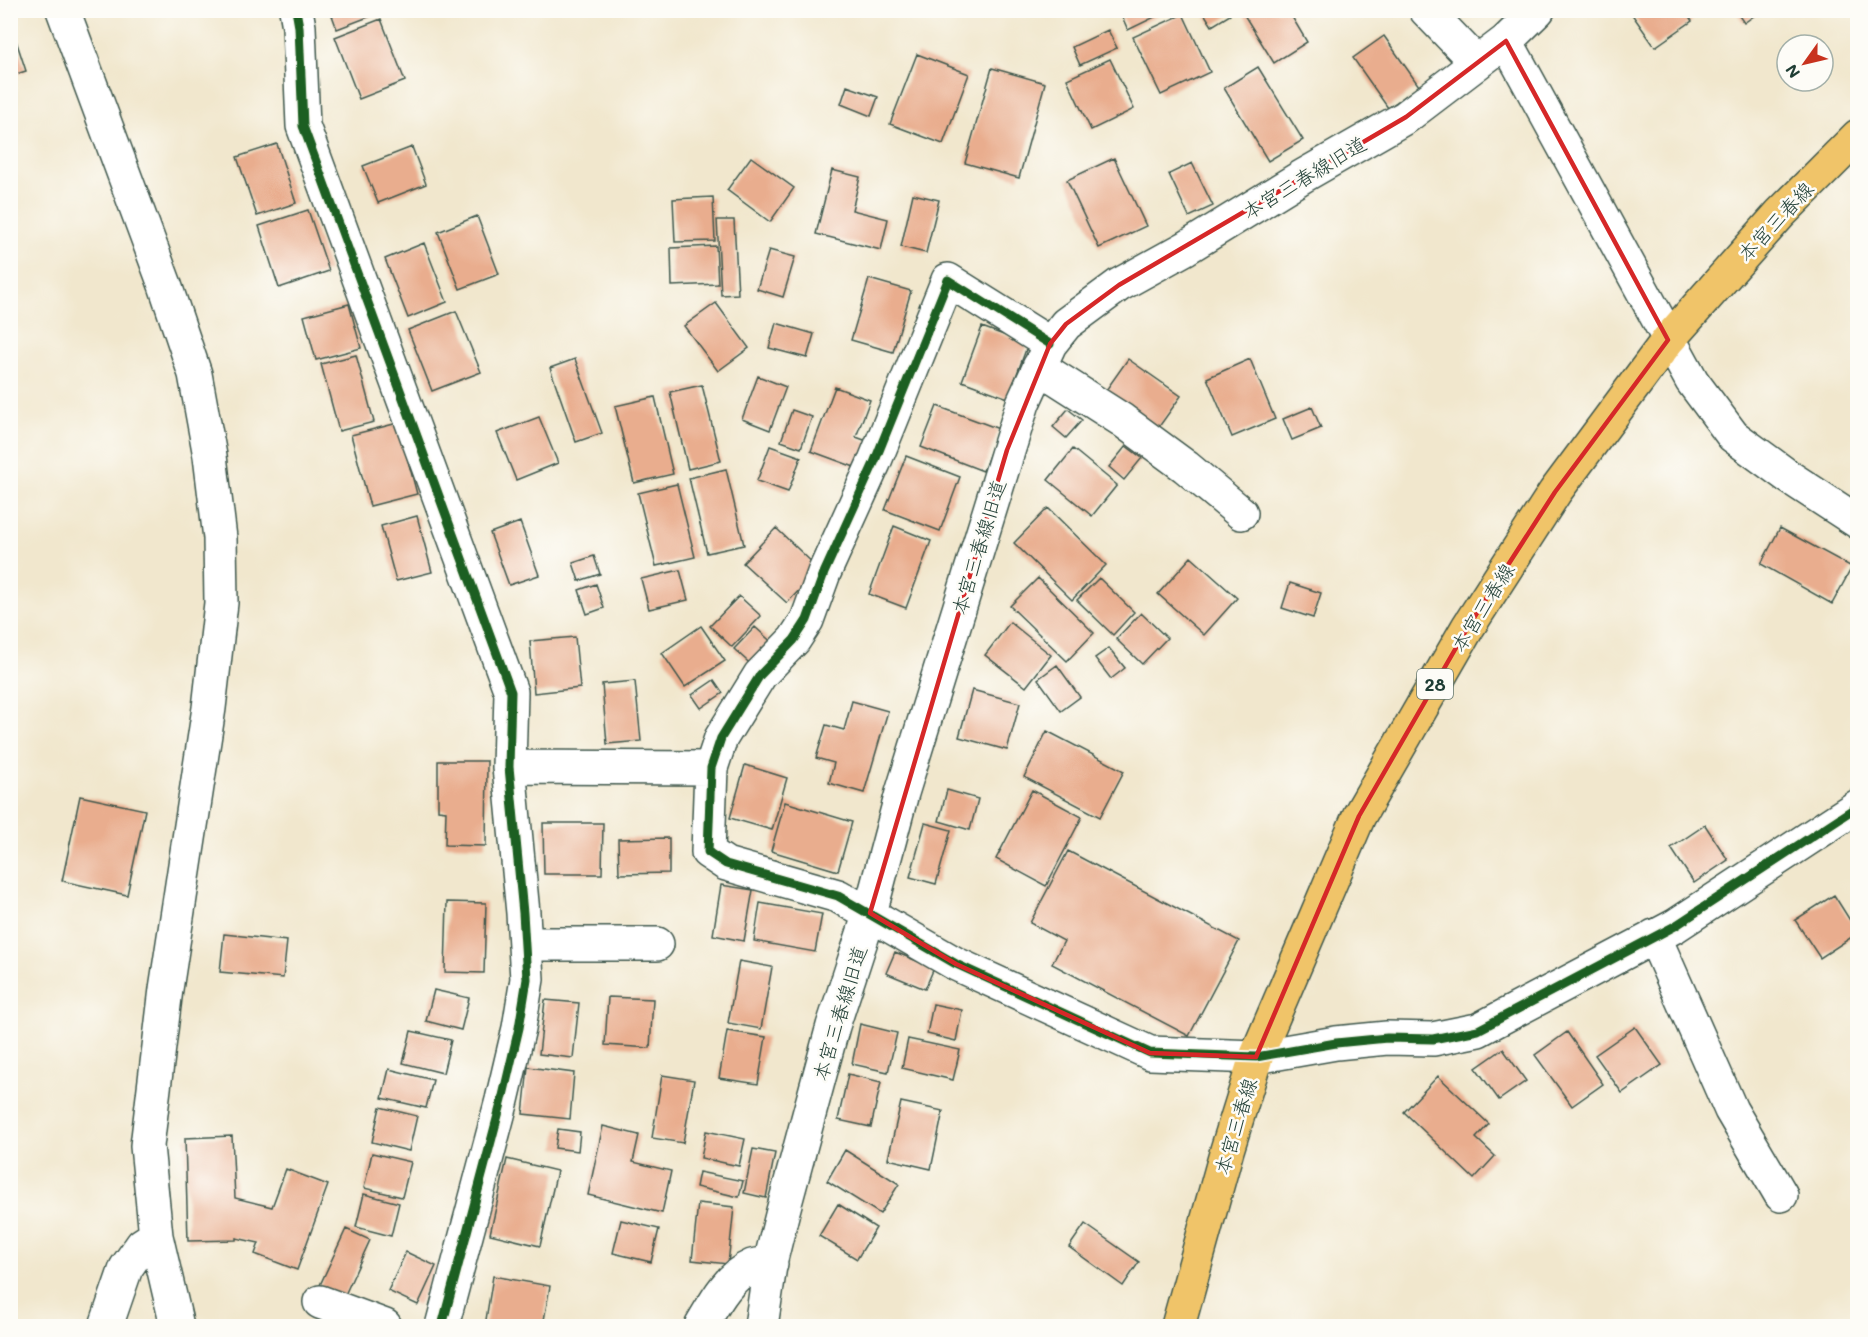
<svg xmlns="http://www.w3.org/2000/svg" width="1868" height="1337" font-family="Mali,'Klee One',sans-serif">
<rect width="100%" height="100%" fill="#fdfcf7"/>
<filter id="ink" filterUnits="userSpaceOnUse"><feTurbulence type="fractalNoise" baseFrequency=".0167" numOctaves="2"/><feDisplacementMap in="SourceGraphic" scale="12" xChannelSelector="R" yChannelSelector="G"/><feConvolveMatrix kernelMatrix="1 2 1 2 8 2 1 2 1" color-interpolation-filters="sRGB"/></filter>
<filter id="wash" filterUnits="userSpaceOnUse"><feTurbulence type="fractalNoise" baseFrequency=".008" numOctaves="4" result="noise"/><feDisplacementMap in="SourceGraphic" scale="24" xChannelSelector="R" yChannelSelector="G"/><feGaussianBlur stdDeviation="1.35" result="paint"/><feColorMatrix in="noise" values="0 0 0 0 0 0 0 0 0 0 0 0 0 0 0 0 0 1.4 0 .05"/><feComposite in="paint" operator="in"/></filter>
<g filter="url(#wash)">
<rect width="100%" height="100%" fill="#f1e7cd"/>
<g id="blocks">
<path fill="#e9ad8e" d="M 330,10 L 384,10 L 384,11 L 337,29 Z
M 1119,10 L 1157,10 L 1159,15 L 1128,30 Z
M 1202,10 L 1228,10 L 1230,15 L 1212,26 Z
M 1241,10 L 1288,10 L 1307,42 L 1274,63 Z
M 1629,10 L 1685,10 L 1692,21 L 1655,47 Z
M 1735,10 L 1762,10 L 1744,23 Z
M 1183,14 L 1210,72 L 1161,95 L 1133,37 Z
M 381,19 L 405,81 L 359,99 L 335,37 Z
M 10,22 L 26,71 L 10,76 Z
M 1108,30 L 1117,48 L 1080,65 L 1072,47 Z
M 1384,36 L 1419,86 L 1388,108 L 1353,58 Z
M 917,54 L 969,74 L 943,144 L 890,124 Z
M 1110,59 L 1134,109 L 1091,130 L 1067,79 Z
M 1258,67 L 1303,140 L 1268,161 L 1224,88 Z
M 992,68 L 1045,83 L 1019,178 L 965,163 Z
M 847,86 L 878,97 L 871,116 L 841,104 Z
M 277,144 L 296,203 L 257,216 L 237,157 Z
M 412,147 L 426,184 L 378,203 L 363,166 Z
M 751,157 L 794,188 L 770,222 L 727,190 Z
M 1114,158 L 1146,226 L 1099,248 L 1067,180 Z
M 1192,163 L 1213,206 L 1189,217 L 1169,174 Z
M 832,170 L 860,177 L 852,210 L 888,219 L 881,250 L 816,234 Z
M 913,194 L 939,200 L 926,253 L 901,247 Z
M 713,197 L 715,241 L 675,242 L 673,199 Z
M 308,210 L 329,271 L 279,288 L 259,226 Z
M 477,216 L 499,274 L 460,289 L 438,232 Z
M 717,220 L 734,220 L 738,294 L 721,295 Z
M 424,243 L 447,302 L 408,318 L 385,259 Z
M 716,246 L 718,284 L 672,286 L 671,248 Z
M 769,250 L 795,257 L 783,297 L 757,289 Z
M 869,279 L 911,291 L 893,352 L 851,340 Z
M 716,303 L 749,348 L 718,371 L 684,326 Z
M 349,304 L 361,348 L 316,360 L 304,316 Z
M 456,311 L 481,372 L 432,391 L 408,330 Z
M 776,323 L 814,334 L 807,358 L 769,348 Z
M 982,327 L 1028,344 L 1008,398 L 962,381 Z
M 356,355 L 374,422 L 339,431 L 321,364 Z
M 575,359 L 602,433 L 576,442 L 550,368 Z
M 1128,359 L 1181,396 L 1156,431 L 1104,393 Z
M 1250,359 L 1275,419 L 1232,437 L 1207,378 Z
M 758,376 L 786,387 L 770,430 L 742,419 Z
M 702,385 L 721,461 L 688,469 L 670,392 Z
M 835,387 L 870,400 L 856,437 L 878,445 L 868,472 L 811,451 Z
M 655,397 L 673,474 L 634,483 L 615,406 Z
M 937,406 L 999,429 L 983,471 L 921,447 Z
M 1312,407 L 1321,428 L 1292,440 L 1283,419 Z
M 1068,409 L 1082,420 L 1066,438 L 1053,427 Z
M 792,410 L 812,417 L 801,448 L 781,441 Z
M 539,417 L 558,463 L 516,480 L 497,433 Z
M 398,423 L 417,494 L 370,506 L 351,435 Z
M 770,446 L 801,457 L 788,492 L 757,481 Z
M 1126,446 L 1142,458 L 1124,480 L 1109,467 Z
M 1073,449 L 1117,485 L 1092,516 L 1048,480 Z
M 906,456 L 960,477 L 940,531 L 885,510 Z
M 726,469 L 744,545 L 707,553 L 689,478 Z
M 677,484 L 695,557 L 656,566 L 638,493 Z
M 1048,508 L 1106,565 L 1072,600 L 1014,543 Z
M 417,516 L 432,572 L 396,581 L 381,526 Z
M 520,522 L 539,575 L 509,585 L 490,533 Z
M 894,526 L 931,541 L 906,608 L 869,594 Z
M 776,528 L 819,569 L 787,603 L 743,563 Z
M 1780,528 L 1852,567 L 1832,604 L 1761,564 Z
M 594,556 L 600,574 L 579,581 L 573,563 Z
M 1191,557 L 1237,598 L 1204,635 L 1158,594 Z
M 680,570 L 688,600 L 649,609 L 641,579 Z
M 1038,578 L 1094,633 L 1067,661 L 1010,606 Z
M 1099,578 L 1134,612 L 1113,635 L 1077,600 Z
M 1290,583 L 1321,593 L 1313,618 L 1282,608 Z
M 596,584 L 604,608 L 587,614 L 579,590 Z
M 739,596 L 761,616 L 732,647 L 710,626 Z
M 1141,613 L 1167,638 L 1142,664 L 1116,639 Z
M 1010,622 L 1051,655 L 1026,687 L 985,655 Z
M 701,626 L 725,661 L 685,687 L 662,653 Z
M 755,627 L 778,648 L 757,670 L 734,649 Z
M 575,637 L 580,688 L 534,693 L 530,641 Z
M 1109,648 L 1125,668 L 1111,679 L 1095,658 Z
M 1057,665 L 1080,697 L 1061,711 L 1038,679 Z
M 714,680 L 723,693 L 701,708 L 692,695 Z
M 635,681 L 641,741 L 607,744 L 602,684 Z
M 972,690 L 1020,703 L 1007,750 L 959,737 Z
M 852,701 L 888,711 L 864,793 L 829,783 L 834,763 L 816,758 L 826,725 L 844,730 Z
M 1047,731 L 1124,771 L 1100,817 L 1024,777 Z
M 438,761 L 487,761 L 486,846 L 445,845 L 446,811 L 438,810 Z
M 745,765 L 787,778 L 772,830 L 730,818 Z
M 947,790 L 978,799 L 970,830 L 939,821 Z
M 1032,790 L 1082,817 L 1046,886 L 996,859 Z
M 80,796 L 145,810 L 127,895 L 62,881 Z
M 785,802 L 852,822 L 838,871 L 771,851 Z
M 543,823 L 603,823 L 602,874 L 544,874 Z
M 925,823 L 951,830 L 936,884 L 910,877 Z
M 1705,825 L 1728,860 L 1694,883 L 1671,848 Z
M 669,838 L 669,873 L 619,874 L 618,839 Z
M 1068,851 L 1239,941 L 1189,1036 L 1052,964 L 1064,941 L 1030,923 Z
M 721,885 L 753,890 L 744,941 L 713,935 Z
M 1834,895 L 1858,933 L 1820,958 L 1795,920 Z
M 447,902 L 486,903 L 484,973 L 445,972 Z
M 760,903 L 822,914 L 815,952 L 754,941 Z
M 224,934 L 287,941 L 283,978 L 220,972 Z
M 895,952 L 934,968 L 925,989 L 886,973 Z
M 739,961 L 772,967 L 761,1029 L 728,1023 Z
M 434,990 L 469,998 L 461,1030 L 426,1021 Z
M 608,997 L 653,999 L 650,1048 L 605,1045 Z
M 545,1000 L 579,1003 L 573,1058 L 539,1054 Z
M 933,1004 L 962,1010 L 956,1041 L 927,1034 Z
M 860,1024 L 897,1033 L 888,1072 L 852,1064 Z
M 1635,1027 L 1662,1065 L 1622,1093 L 1595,1055 Z
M 411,1031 L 451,1040 L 443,1073 L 403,1063 Z
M 727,1031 L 766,1037 L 758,1084 L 719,1078 Z
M 1567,1032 L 1603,1084 L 1572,1106 L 1535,1055 Z
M 908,1039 L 960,1050 L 953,1080 L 902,1068 Z
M 1503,1049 L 1526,1081 L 1499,1100 L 1476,1068 Z
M 528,1067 L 574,1073 L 570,1119 L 523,1114 Z
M 389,1069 L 433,1080 L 426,1108 L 382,1098 Z
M 848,1074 L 881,1082 L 871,1127 L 838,1120 Z
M 662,1075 L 694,1080 L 683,1143 L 652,1138 Z
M 1438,1076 L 1489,1124 L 1476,1138 L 1495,1156 L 1474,1179 L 1404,1112 Z
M 901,1102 L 943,1111 L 931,1169 L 888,1159 Z
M 380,1107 L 417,1116 L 409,1151 L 372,1142 Z
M 603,1126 L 639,1135 L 633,1162 L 671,1171 L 662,1213 L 588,1195 Z
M 558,1129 L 580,1132 L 578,1151 L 555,1148 Z
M 706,1131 L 745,1139 L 739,1166 L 701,1158 Z
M 232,1136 L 235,1198 L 272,1207 L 286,1169 L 328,1185 L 297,1270 L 255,1254 L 259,1243 L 236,1238 L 236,1240 L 188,1241 L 185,1138 Z
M 753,1149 L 775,1153 L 766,1198 L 744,1193 Z
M 845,1150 L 899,1184 L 880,1214 L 827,1181 Z
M 372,1153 L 411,1162 L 402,1197 L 364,1188 Z
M 507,1159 L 557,1171 L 540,1246 L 490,1234 Z
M 699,1172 L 743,1181 L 739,1197 L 696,1187 Z
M 364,1194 L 399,1203 L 391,1236 L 356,1227 Z
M 698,1203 L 734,1207 L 728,1264 L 692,1260 Z
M 838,1204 L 876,1228 L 857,1259 L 819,1236 Z
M 621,1220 L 659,1229 L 651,1262 L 613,1253 Z
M 1085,1224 L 1139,1262 L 1123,1286 L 1069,1247 Z
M 346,1229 L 370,1240 L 344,1297 L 320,1285 Z
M 406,1252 L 436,1266 L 418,1305 L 388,1291 Z
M 493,1276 L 550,1286 L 543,1326 L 485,1326 Z"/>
</g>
</g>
<g filter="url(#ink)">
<use href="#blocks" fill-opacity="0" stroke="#3e564b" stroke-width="1.5"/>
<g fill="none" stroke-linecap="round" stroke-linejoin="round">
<defs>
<path id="minor" d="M 63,10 L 165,285 L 195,374 L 210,456 L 220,538 L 221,603 L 209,708 L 166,989 L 147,1146 L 156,1236 L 177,1326
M 296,10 L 299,27 L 303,126 L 511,692 L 509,767 L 523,913 L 527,979 L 519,1028 L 502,1100 L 442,1326
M 1426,10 L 1477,63
M 1506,41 L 1692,381 L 1733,436 L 1789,477 L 1858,522
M 1050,344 L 948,280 L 874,463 L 824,573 L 807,620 L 794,640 L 760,675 L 721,738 L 711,768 L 708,852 L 726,864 L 838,896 L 956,964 L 1150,1053 L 1256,1057 L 1336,1043 L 1387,1038 L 1433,1039 L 1478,1030 L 1675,926 L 1858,806
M 1039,367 L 1122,420 L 1186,467 L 1241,513
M 509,767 L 711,768
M 1654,936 L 1731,1110 L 1781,1195
M 525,944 L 657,944
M 320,1302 L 385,1326
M 106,1326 L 126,1268 L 142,1245 L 156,1236
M 701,1326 C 713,1306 728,1276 752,1266 C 758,1264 765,1264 771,1264
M 761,1326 L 771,1259 L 783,1211 L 833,1026 L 870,913 L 902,793 L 1023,403 L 1050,344 L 1066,324 L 1119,285 L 1186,248 L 1303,176 L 1406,117 L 1506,41 L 1538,10"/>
<path id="major" d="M 1178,1326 L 1227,1150 L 1256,1057 L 1359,816 L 1468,627 L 1555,492 L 1668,340 L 1780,214 L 1858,136"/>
</defs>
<use href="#minor" stroke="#3e564b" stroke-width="36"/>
<use href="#major" stroke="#3e564b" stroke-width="36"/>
<use href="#minor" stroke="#fff" stroke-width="33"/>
<use href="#major" stroke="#f0c469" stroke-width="33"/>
<defs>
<path id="cycleway" d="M 296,10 L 299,27 L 303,126 L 511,692 L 509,767 L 523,913 L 527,979 L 519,1028 L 502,1100 L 442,1326
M 1050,344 L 948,280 L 874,463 L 824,573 L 807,620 L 794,640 L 760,675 L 721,738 L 711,768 L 708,852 L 726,864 L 838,896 L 956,964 L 1150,1053 L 1256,1057 L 1336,1043 L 1387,1038 L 1433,1039 L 1478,1030 L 1675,926 L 1858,806"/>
</defs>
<use href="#cycleway" stroke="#fdfcf7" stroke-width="13"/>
<use href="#cycleway" stroke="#1b5e20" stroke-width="9"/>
</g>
</g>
<path fill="none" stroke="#d62828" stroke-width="4.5" stroke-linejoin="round" d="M 1506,41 L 1668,340 L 1555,492 L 1468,627 L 1359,816 L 1256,1057 L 1150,1053 L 956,964 L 870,913 L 1007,450 L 1050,344 L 1066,324 L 1119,285 L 1406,117 Z"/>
<g text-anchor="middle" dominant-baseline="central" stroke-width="5" stroke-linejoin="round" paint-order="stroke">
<rect fill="#fdfcf7" stroke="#62766e" stroke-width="1.5" x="1417" y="669" width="36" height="30" rx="4.5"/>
<g font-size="18" font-weight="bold" fill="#1f3d34">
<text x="1435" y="684">28</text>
</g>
<g font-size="20" fill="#1f3d34" stroke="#fdfcf7">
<text transform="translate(1304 177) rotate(-31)">本宮三春線旧道</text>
<text transform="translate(1775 221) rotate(-47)">本宮三春線</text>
<text transform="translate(978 547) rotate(-73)">本宮三春線旧道</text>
<text transform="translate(1482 607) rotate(-58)">本宮三春線</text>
<text transform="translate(839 1013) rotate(-73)">本宮三春線旧道</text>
<text transform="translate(1235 1126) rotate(-73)">本宮三春線</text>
</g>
</g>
<rect width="1868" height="1337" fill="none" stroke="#fdfcf7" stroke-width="36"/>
<g transform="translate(1805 63) rotate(236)"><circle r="28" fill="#fdfcf7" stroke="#a4b0a9" stroke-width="1.5"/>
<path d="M0-4.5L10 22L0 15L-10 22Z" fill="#c8321e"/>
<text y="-9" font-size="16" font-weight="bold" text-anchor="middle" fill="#1f3d34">N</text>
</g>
</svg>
